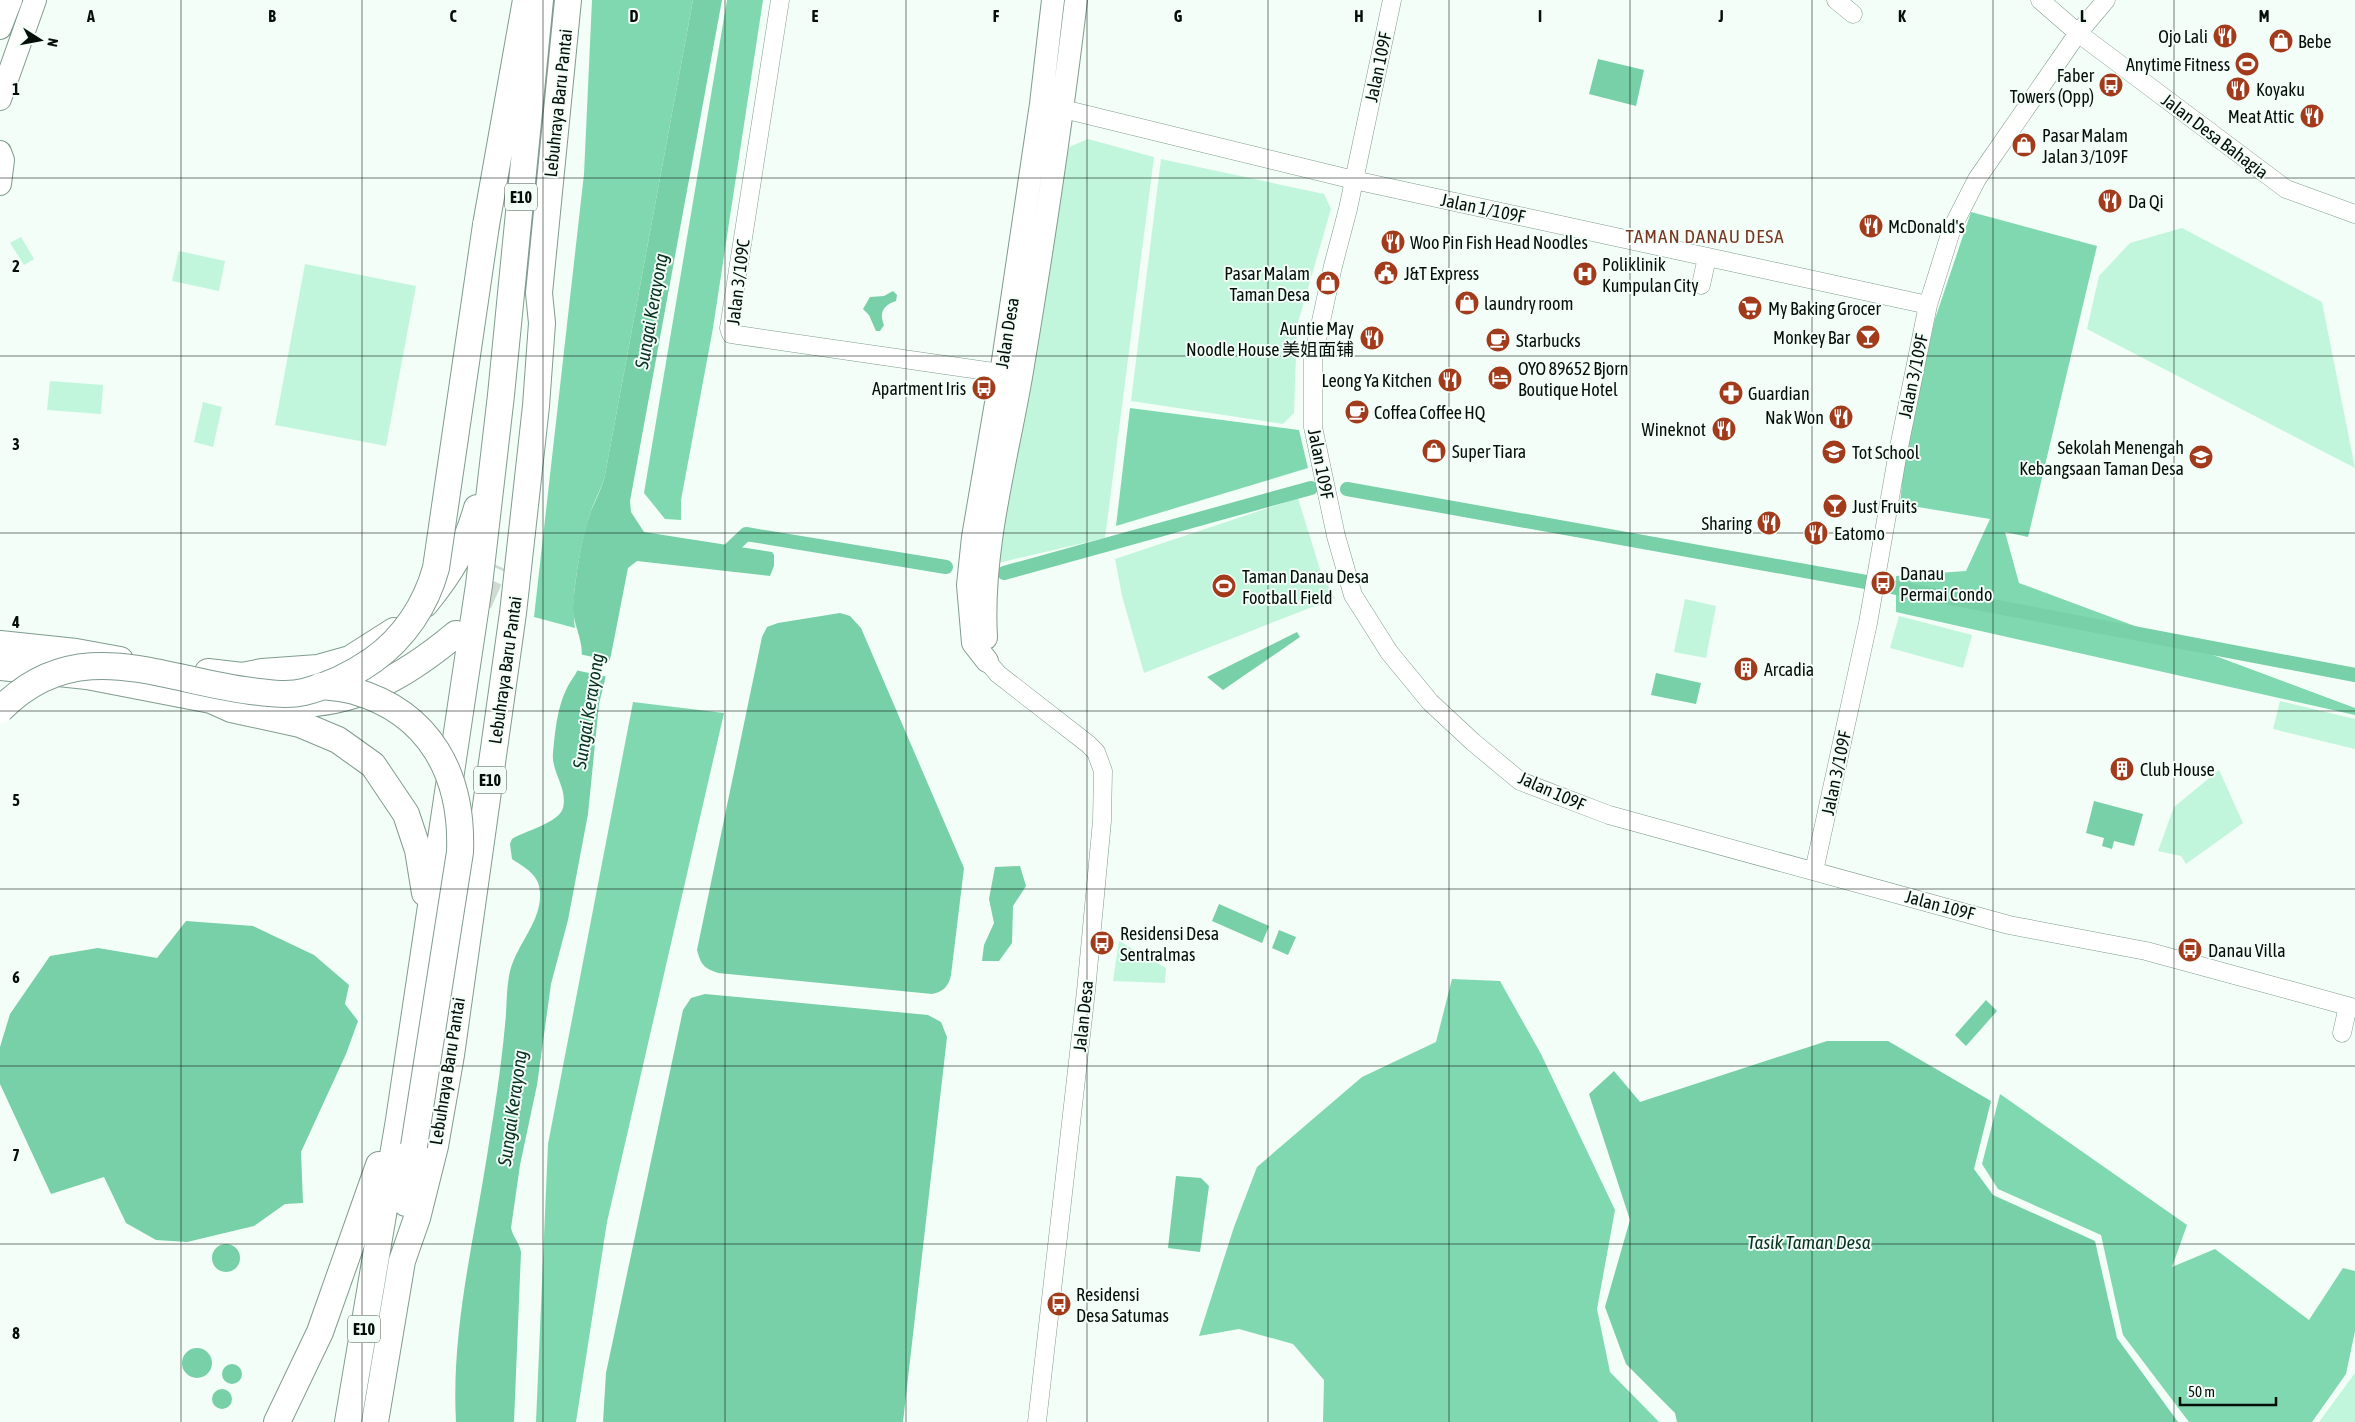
<svg xmlns="http://www.w3.org/2000/svg" width="2355" height="1422" font-family="'Asap Condensed','Noto Sans SC',sans-serif">
<rect width="100%" height="100%" fill="#f2fef7"/>
<path fill="#c2f6dc" d="M 1088,139 L 1154,157 L 1105,538 L 998,563 L 1069,147 Z
M 1161,159 L 1324,194 L 1331,209 L 1297,326 L 1294,413 L 1283,424 L 1131,401 Z
M 2182,228 L 2322,302 L 2355,468 L 2087,329 L 2099,276 L 2130,243 Z
M 21,237 L 34,259 L 24,265 L 10,243 Z
M 179,251 L 225,261 L 219,291 L 172,281 Z
M 305,264 L 416,286 L 386,446 L 275,425 Z
M 50,381 L 103,385 L 101,414 L 47,410 Z
M 203,402 L 222,407 L 213,447 L 194,442 Z
M 1298,498 L 1322,576 L 1335,598 L 1144,673 L 1122,596 L 1115,559 Z
M 1685,599 L 1716,606 L 1706,658 L 1674,652 Z
M 1899,616 L 1972,635 L 1963,668 L 1890,648 Z
M 2280,701 L 2355,719 L 2355,749 L 2273,729 Z
M 2219,770 L 2243,823 L 2186,864 L 2181,856 L 2158,851 L 2174,807 Z
M 1119,941 L 1166,968 L 1165,983 L 1113,981 Z
M 2355,1373 L 2355,1422 L 2319,1422 Z"/>
<path fill="#80d8b0" d="M 592,0 L 693,0 L 605,475 C 602,488 595,499 591,511 C 581,543 570,595 575,628 L 534,617 L 584,174 Z
M 727,0 L 763,0 L 713,328 L 681,500 L 681,520 L 665,519 L 644,493 Z
M 1971,212 L 2097,246 L 2028,537 L 2005,532 L 2019,583 L 2355,708 L 2355,715 L 1896,612 L 1896,576 L 1966,571 L 1990,519 L 1900,504 L 1905,453 L 1935,319 Z
M 1130,408 L 1299,430 L 1308,468 L 1116,526 Z
M 633,702 L 724,713 L 607,1222 L 576,1422 L 536,1422 L 548,1144 Z
M 1452,979 L 1500,981 L 1541,1054 L 1615,1210 L 1597,1309 L 1610,1372 L 1659,1422 L 1323,1422 L 1324,1380 L 1293,1344 L 1239,1329 L 1199,1336 L 1234,1227 L 1257,1167 L 1362,1077 L 1436,1042 Z
M 2000,1094 L 2187,1225 L 2172,1267 L 2215,1249 L 2309,1320 L 2343,1268 L 2355,1271 L 2355,1331 L 2346,1374 L 2312,1422 L 2189,1422 L 2123,1335 L 2101,1235 L 1998,1189 L 1982,1164 Z"/>
<path fill="#77d0a8" d="M 693,0 L 722,0 L 630,501 L 631,512 L 644,532 L 772,552 L 774,555 L 774,566 L 770,576 L 637,561 L 628,568 L 611,655 L 599,704 L 588,814 L 568,920 L 551,984 L 537,1085 L 520,1165 L 511,1228 C 513,1237 519,1242 521,1252 L 514,1422 L 456,1422 C 451,1332 473,1245 487,1156 C 494,1113 501,1069 505,1025 C 507,1009 506,992 509,976 C 514,946 542,923 540,892 C 539,874 525,868 512,859 L 510,844 L 512,839 C 524,831 559,823 563,808 C 568,788 551,772 553,753 C 555,732 557,709 566,690 C 571,679 579,672 581,660 C 585,643 573,625 573,608 C 575,577 581,540 591,511 C 596,499 602,488 605,475 Z
M 1598,59 L 1644,70 L 1636,106 L 1589,94 Z
M 893,291 L 897,295 L 896,301 C 883,305 879,313 884,325 L 880,331 L 876,331 L 869,315 L 863,309 L 870,297 L 884,296 Z
M 840,613 L 850,616 L 861,628 L 964,868 L 951,975 C 949,986 943,992 932,994 L 718,973 C 704,968 701,965 697,950 L 762,637 L 767,627 L 778,623 Z
M 1297,632 L 1300,637 L 1223,690 L 1207,677 Z
M 1656,673 L 1701,683 L 1696,704 L 1651,695 Z
M 2094,801 L 2143,814 L 2134,846 L 2114,841 L 2112,849 L 2102,846 L 2104,838 L 2086,833 Z
M 1020,866 L 1026,886 L 1013,906 L 1012,943 L 999,961 L 982,961 L 984,945 L 994,923 L 989,899 L 995,867 Z
M 1219,904 L 1269,926 L 1262,943 L 1212,921 Z
M 186,921 L 253,926 L 314,955 L 349,985 L 345,1004 L 358,1021 L 346,1054 L 301,1152 L 303,1203 L 285,1204 L 254,1226 L 187,1242 L 156,1240 L 126,1223 L 104,1177 L 51,1194 L 0,1084 L 0,1047 L 10,1014 L 50,956 L 98,948 L 157,958 Z
M 1279,930 L 1296,937 L 1288,955 L 1272,948 Z
M 705,994 L 928,1015 L 941,1022 L 947,1037 L 903,1422 L 603,1422 L 606,1373 L 683,1010 L 691,998 Z
M 1986,1000 L 1997,1011 L 1966,1046 L 1955,1035 Z
M 1827,1041 L 1888,1041 L 1991,1101 L 1974,1169 L 1993,1195 L 2095,1241 L 2117,1338 L 2178,1422 L 1677,1422 L 1675,1413 L 1626,1364 L 1605,1307 L 1630,1220 L 1589,1094 L 1614,1071 L 1640,1102 Z
M 1176,1176 L 1201,1178 L 1209,1186 L 1200,1252 L 1168,1248 Z
M212 1258a14 14 0 1 1 28 0a14 14 0 1 1-28 0Z
M182 1363a15 15 0 1 1 30 0a15 15 0 1 1-30 0Z
M222 1374a10 10 0 1 1 20 0a10 10 0 1 1-20 0Z
M212 1399a10 10 0 1 1 20 0a10 10 0 1 1-20 0Z"/>
<path fill="#f2fef7" d="M 579,654 L 612,661 L 608,677 L 575,670 Z"/>
<g fill="none" stroke-linecap="round" stroke-linejoin="round">
<path stroke="#77d0a8" stroke-width="14" d="M 1347,489 L 1866,582
M 722,557 L 746,534 L 946,567
M 1004,573 L 1311,488
M 1887,586 L 2355,675"/>
<path stroke="#cedad3" stroke-width="26" stroke-dasharray="26 13" stroke-linecap="butt" d="M 479,603 L 496,565"/>
<defs>
<path id="minor" d="M 780,0 L 729,328 L 731,334 L 1014,375
M 1392,0 L 1348,209 L 1333,266 L 1313,358 L 1313,427 L 1336,536 L 1353,595 L 1389,652 L 1430,702 L 1473,742 L 1520,781 L 1609,815 L 2009,925 L 2146,951 L 2355,1008
M 1836,0 L 1853,14
M 2040,0 L 2078,33 L 2286,189 L 2355,214
M 1051,106 L 1354,180 L 1928,305
M 1701,285 L 1707,257
M 987,661 L 998,674 L 1088,744 L 1096,752 L 1103,771 L 1102,821 L 1086,991 L 1037,1422
M 1814,871 L 1868,623 L 1898,452 L 1928,305 L 1952,228 L 1977,179 L 2078,33 L 2106,0
M 2342,1033 L 2348,1006"/>
<path id="major" d="M 0,28 L 11,0
M 0,99 L 35,0
M 0,152 L 3,160 L 0,184
M 986,638 C 981,551 1006,463 1021,377 C 1042,252 1061,126 1076,0
M 987,661 L 973,643 L 968,585 L 973,537 L 1001,374 L 1041,104 L 1053,0"/>
<path id="highway" d="M 486,225 L 526,0
M 425,604 C 451,572 466,547 477,508
M 0,644 L 76,652 L 120,660
M 0,667 L 87,676 L 211,700 L 231,709 L 300,724 L 338,740 L 373,765 L 406,814 L 418,850 L 425,893
M 208,672 L 242,676 L 262,672 L 318,668 L 350,659 L 394,631
M 275,703 C 348,710 402,679 456,634
M 406,1203 L 414,1146
M 277,1422 L 320,1332 L 379,1165
M 348,1422 L 399,1120 L 479,585 L 501,395 L 540,0
M 375,1422 L 402,1261 L 417,1218 L 435,1146 L 451,1055 L 513,613 L 536,406 L 542,323 L 539,293 L 568,0"/>
</defs>
<use href="#minor" stroke="#809c8e" stroke-width="19"/>
<use href="#major" stroke="#809c8e" stroke-width="24"/>
<use href="#highway" stroke="#809c8e" stroke-width="28"/>
<use href="#minor" stroke="#fff" stroke-width="18"/>
<use href="#major" stroke="#fff" stroke-width="22"/>
<use href="#highway" stroke="#fff" stroke-width="26"/>
<defs>
<path id="highway-bridge" d="M 320,686 C 331,687 343,688 354,691 C 430,713 463,775 460,852 L 414,1146
M 0,710 C 77,631 161,680 251,691 C 268,693 287,696 304,692 C 328,686 353,674 373,660 C 404,638 426,605 436,568 L 486,225"/>
</defs>
<use href="#highway-bridge" stroke="#809c8e" stroke-width="28" stroke-linecap="butt"/>
<use href="#highway-bridge" stroke="#fff" stroke-width="26"/>
</g>
<path fill="none" stroke="#050f0a" stroke-width="1" stroke-opacity="0.55" d="M 181,0 L 181,1422M 362,0 L 362,1422M 543,0 L 543,1422M 725,0 L 725,1422M 906,0 L 906,1422M 1087,0 L 1087,1422M 1268,0 L 1268,1422M 1449,0 L 1449,1422M 1630,0 L 1630,1422M 1812,0 L 1812,1422M 1993,0 L 1993,1422M 2174,0 L 2174,1422M 0,178 L 2355,178M 0,356 L 2355,356M 0,533 L 2355,533M 0,711 L 2355,711M 0,889 L 2355,889M 0,1066 L 2355,1066M 0,1244 L 2355,1244"/>
<defs>
<symbol id="restaurant-disc" viewBox="-11 -11 22 22"><circle r="9.5" fill="#a23b1b" stroke="#f2fef7"/><path d="M-5-6h1v4h1v-4h1v4h1v-4h1v5L-1.5 .5V6h-2V.5L-5-1ZM5-6V6H3V1.5H1.5Q1.5-4 5-6Z" fill="#fff"/></symbol>
<symbol id="shop-disc" viewBox="-11 -11 22 22"><circle r="9.5" fill="#a23b1b" stroke="#f2fef7"/><path d="M-5-2.5h2.3a2.7 3.5 0 0 1 5.4 0H5L5.5 6h-11ZM-1.5-2.5h3a1.5 2.3 0 0 0-3 0Z" fill="#fff"/></symbol>
<symbol id="stadium-disc" viewBox="-11 -11 22 22"><circle r="9.5" fill="#a23b1b" stroke="#f2fef7"/><path d="M0-5a6.5 5 0 1 0 0 10a6.5 5 0 1 0 0-10ZM-3.5-1.8h7v3.6h-7Z" fill="#fff"/></symbol>
<symbol id="bus-disc" viewBox="-11 -11 22 22"><circle r="9.5" fill="#a23b1b" stroke="#f2fef7"/><path d="M-5-6H5V4H4V6H2V4H-2V6H-4V4H-5ZM-3.5-4V0h7V-4ZM-3.5 1.2v1.5H-2V1.2ZM2 1.2v1.5H3.5V1.2Z" fill="#fff"/></symbol>
<symbol id="civic-disc" viewBox="-11 -11 22 22"><circle r="9.5" fill="#a23b1b" stroke="#f2fef7"/><path d="M-.6-6.5H3V-4.5H.6V-3L4-1V1h2V6H-6V1h2V-1L-.6-3ZM-1.2 2.5V6h2.4V2.5Z" fill="#fff"/></symbol>
<symbol id="hospital-disc" viewBox="-11 -11 22 22"><circle r="9.5" fill="#a23b1b" stroke="#f2fef7"/><path d="M-5-5h3v3.5h4V-5h3V5h-3V1.5h-4V5h-3Z" fill="#fff"/></symbol>
<symbol id="supermarket-disc" viewBox="-11 -11 22 22"><circle r="9.5" fill="#a23b1b" stroke="#f2fef7"/><path d="M-6-5.5h2.5l.6 2H6L4.5 2H-2.5L-4.4-4H-6ZM-1.5 3.2a1.3 1.3 0 1 0 .1 0ZM3 3.2a1.3 1.3 0 1 0 .1 0Z" fill="#fff"/></symbol>
<symbol id="bar-disc" viewBox="-11 -11 22 22"><circle r="9.5" fill="#a23b1b" stroke="#f2fef7"/><path d="M-6-5H6L.8 .8V4.5H3.5V6h-7V4.5H-.8V.8Z" fill="#fff"/></symbol>
<symbol id="cafe-disc" viewBox="-11 -11 22 22"><circle r="9.5" fill="#a23b1b" stroke="#f2fef7"/><path d="M-5.5-4.5H6V0H3Q3 3.5 0 3.5H-2.5Q-5.5 3.5-5.5 0ZM3-3.2v2h1.7v-2ZM-6 4.5H4V6H-6Z" fill="#fff"/></symbol>
<symbol id="hotel-disc" viewBox="-11 -11 22 22"><circle r="9.5" fill="#a23b1b" stroke="#f2fef7"/><path d="M-6-4.5h1.5V1H6V5H4.5V3h-9V5H-6ZM-4 0a1.8 1.8 0 1 1 3.6 0ZM.5 0V-2.5h3Q6-2.5 6 0Z" fill="#fff"/></symbol>
<symbol id="pharmacy-disc" viewBox="-11 -11 22 22"><circle r="9.5" fill="#a23b1b" stroke="#f2fef7"/><path d="M-2-6h4v4h4v4h-4v4h-4v-4h-4v-4h4Z" fill="#fff"/></symbol>
<symbol id="school-disc" viewBox="-11 -11 22 22"><circle r="9.5" fill="#a23b1b" stroke="#f2fef7"/><path d="M0-5L7-2L0 1L-7-2ZM-4 1L0 2.5L4 1V4Q0 6-4 4Z" fill="#fff"/></symbol>
<symbol id="building-disc" viewBox="-11 -11 22 22"><circle r="9.5" fill="#a23b1b" stroke="#f2fef7"/><path d="M-4-6H4V6H1V3H-1V6H-4ZM-2.5-4.3h1.7v1.8h-1.7ZM.8-4.3h1.7v1.8H.8ZM-2.5-1h1.7V.8h-1.7ZM.8-1h1.7V.8H.8Z" fill="#fff"/></symbol>
</defs>
<g fill-rule="evenodd">
<use href="#restaurant-disc" x="2211" y="22" width="28" height="28"/>
<use href="#shop-disc" x="2267" y="27" width="28" height="28"/>
<use href="#stadium-disc" x="2233" y="50" width="28" height="28"/>
<use href="#bus-disc" x="2097" y="71" width="28" height="28"/>
<use href="#restaurant-disc" x="2224" y="75" width="28" height="28"/>
<use href="#restaurant-disc" x="2298" y="102" width="28" height="28"/>
<use href="#shop-disc" x="2010" y="131" width="28" height="28"/>
<use href="#restaurant-disc" x="2096" y="187" width="28" height="28"/>
<use href="#restaurant-disc" x="1857" y="212" width="28" height="28"/>
<use href="#restaurant-disc" x="1379" y="228" width="28" height="28"/>
<use href="#civic-disc" x="1372" y="259" width="28" height="28"/>
<use href="#hospital-disc" x="1571" y="260" width="28" height="28"/>
<use href="#shop-disc" x="1314" y="269" width="28" height="28"/>
<use href="#shop-disc" x="1453" y="289" width="28" height="28"/>
<use href="#supermarket-disc" x="1736" y="294" width="28" height="28"/>
<use href="#bar-disc" x="1854" y="323" width="28" height="28"/>
<use href="#restaurant-disc" x="1358" y="324" width="28" height="28"/>
<use href="#cafe-disc" x="1484" y="326" width="28" height="28"/>
<use href="#hotel-disc" x="1486" y="364" width="28" height="28"/>
<use href="#restaurant-disc" x="1436" y="366" width="28" height="28"/>
<use href="#bus-disc" x="970" y="374" width="28" height="28"/>
<use href="#pharmacy-disc" x="1717" y="379" width="28" height="28"/>
<use href="#cafe-disc" x="1343" y="398" width="28" height="28"/>
<use href="#restaurant-disc" x="1827" y="403" width="28" height="28"/>
<use href="#restaurant-disc" x="1710" y="415" width="28" height="28"/>
<use href="#shop-disc" x="1420" y="437" width="28" height="28"/>
<use href="#school-disc" x="1820" y="438" width="28" height="28"/>
<use href="#school-disc" x="2187" y="443" width="28" height="28"/>
<use href="#bar-disc" x="1821" y="492" width="28" height="28"/>
<use href="#restaurant-disc" x="1755" y="509" width="28" height="28"/>
<use href="#restaurant-disc" x="1802" y="519" width="28" height="28"/>
<use href="#bus-disc" x="1869" y="569" width="28" height="28"/>
<use href="#stadium-disc" x="1210" y="572" width="28" height="28"/>
<use href="#building-disc" x="1732" y="655" width="28" height="28"/>
<use href="#building-disc" x="2108" y="755" width="28" height="28"/>
<use href="#bus-disc" x="1088" y="929" width="28" height="28"/>
<use href="#bus-disc" x="2176" y="936" width="28" height="28"/>
<use href="#bus-disc" x="1045" y="1290" width="28" height="28"/>
</g>
<g text-anchor="middle" dominant-baseline="central" stroke-width="4" stroke-linejoin="round" paint-order="stroke">
<g fill="#f2fef7" stroke="#4c5751" stroke-width="1">
<rect x="505" y="183.5" width="32" height="27" rx="4"/>
<rect x="474" y="766.5" width="32" height="27" rx="4"/>
<rect x="348" y="1315.5" width="32" height="27" rx="4"/>
</g>
<g font-size="16" font-weight="bold" fill="#050f0a">
<text x="521" y="197">E10</text>
<text x="490" y="780">E10</text>
<text x="364" y="1329">E10</text>
</g>
<g font-size="18" fill="#050f0a" stroke="#f2fef7" text-anchor="start">
<text x="2208" y="36" text-anchor="end">Ojo Lali</text>
<text x="2298" y="41">Bebe</text>
<text x="2230" y="64" text-anchor="end">Anytime Fitness</text>
<text x="2094" y="75" text-anchor="end">Faber<tspan x="2094" dy="21">Towers (Opp)</tspan></text>
<text x="2256" y="89">Koyaku</text>
<text x="2294" y="116" text-anchor="end">Meat Attic</text>
<text x="2042" y="135">Pasar Malam<tspan x="2042" dy="21">Jalan 3/109F</tspan></text>
<text x="2128" y="201">Da Qi</text>
<text x="1888" y="226">McDonald's</text>
<text x="1410" y="242">Woo Pin Fish Head Noodles</text>
<text x="1602" y="264">Poliklinik<tspan x="1602" dy="21">Kumpulan City</tspan></text>
<text x="1310" y="273" text-anchor="end">Pasar Malam<tspan x="1310" dy="21">Taman Desa</tspan></text>
<text x="1404" y="273">J&amp;T Express</text>
<text x="1484" y="303">laundry room</text>
<text x="1768" y="308">My Baking Grocer</text>
<text x="1354" y="328" text-anchor="end">Auntie May<tspan x="1354" dy="21">Noodle House 美姐面铺</tspan></text>
<text x="1850" y="337" text-anchor="end">Monkey Bar</text>
<text x="1516" y="340">Starbucks</text>
<text x="1518" y="368">OYO 89652 Bjorn<tspan x="1518" dy="21">Boutique Hotel</tspan></text>
<text x="1432" y="380" text-anchor="end">Leong Ya Kitchen</text>
<text x="966" y="388" text-anchor="end">Apartment Iris</text>
<text x="1748" y="393">Guardian</text>
<text x="1374" y="412">Coffea Coffee HQ</text>
<text x="1824" y="417" text-anchor="end">Nak Won</text>
<text x="1706" y="429" text-anchor="end">Wineknot</text>
<text x="2184" y="447" text-anchor="end">Sekolah Menengah<tspan x="2184" dy="21">Kebangsaan Taman Desa</tspan></text>
<text x="1452" y="451">Super Tiara</text>
<text x="1852" y="452">Tot School</text>
<text x="1852" y="506">Just Fruits</text>
<text x="1752" y="523" text-anchor="end">Sharing</text>
<text x="1834" y="533">Eatomo</text>
<text x="1900" y="573">Danau<tspan x="1900" dy="21">Permai Condo</tspan></text>
<text x="1242" y="576">Taman Danau Desa<tspan x="1242" dy="21">Football Field</tspan></text>
<text x="1764" y="669">Arcadia</text>
<text x="2140" y="769">Club House</text>
<text x="1120" y="933">Residensi Desa<tspan x="1120" dy="21">Sentralmas</tspan></text>
<text x="2208" y="950">Danau Villa</text>
<text x="1076" y="1294">Residensi<tspan x="1076" dy="21">Desa Satumas</tspan></text>
</g>
<g font-size="18" fill="#050f0a" stroke="#f2fef7">
<text transform="translate(1378 67) rotate(-78)">Jalan 109F</text>
<text transform="translate(558 103) rotate(-84)">Lebuhraya Baru Pantai</text>
<text transform="translate(2215 136) rotate(37)">Jalan Desa Bahagia</text>
<text transform="translate(1483 208) rotate(12)">Jalan 1/109F</text>
<text transform="translate(738 282) rotate(-83)">Jalan 3/109C</text>
<text transform="translate(1007 333) rotate(-81)">Jalan Desa</text>
<text transform="translate(1913 376) rotate(-78)">Jalan 3/109F</text>
<text transform="translate(1321 464) rotate(79)">Jalan 109F</text>
<text transform="translate(505 670) rotate(-82)">Lebuhraya Baru Pantai</text>
<text transform="translate(1836 773) rotate(-78)">Jalan 3/109F</text>
<text transform="translate(1552 791) rotate(24)">Jalan 109F</text>
<text transform="translate(1940 905) rotate(15)">Jalan 109F</text>
<text transform="translate(1083 1016) rotate(-84)">Jalan Desa</text>
<text transform="translate(447 1071) rotate(-81)">Lebuhraya Baru Pantai</text>
</g>
<g font-size="19" letter-spacing="1" fill="#7a3623" stroke="#f2fef7">
<text x="1705" y="236">TAMAN DANAU DESA</text>
</g>
<g font-size="19" font-style="italic" fill="#083122" stroke="#f2fef7">
<text transform="translate(651 311) rotate(-80)">Sungai Kerayong</text>
<text transform="translate(588 711) rotate(-81)">Sungai Kerayong</text>
<text transform="translate(512 1108) rotate(-82)">Sungai Kerayong</text>
<text x="1809" y="1242">Tasik Taman Desa</text>
</g>
</g>
<g font-size="16" text-anchor="middle" font-weight="bold" fill="#050f0a" stroke="#f2fef7" stroke-width="4" stroke-linejoin="round" paint-order="stroke">
<text x="91" y="22">A</text>
<text x="272" y="22">B</text>
<text x="453" y="22">C</text>
<text x="634" y="22">D</text>
<text x="815" y="22">E</text>
<text x="996" y="22">F</text>
<text x="1178" y="22">G</text>
<text x="1359" y="22">H</text>
<text x="1540" y="22">I</text>
<text x="1721" y="22">J</text>
<text x="1902" y="22">K</text>
<text x="2083" y="22">L</text>
<text x="2264" y="22">M</text>
<text x="16" y="95">1</text>
<text x="16" y="272">2</text>
<text x="16" y="450">3</text>
<text x="16" y="628">4</text>
<text x="16" y="806">5</text>
<text x="16" y="983">6</text>
<text x="16" y="1161">7</text>
<text x="16" y="1339">8</text>
</g>
<g transform="translate(40 40) rotate(101)" stroke="#f2fef7" stroke-width="4" paint-order="stroke">
<path d="M0-4L9 19L0 12L-9 19Z" fill="#050f0a"/>
<text y="-8" font-size="14" font-weight="bold" text-anchor="middle" fill="#050f0a">N</text>
</g>
<path d="M2180 1397v8h96v-8" fill="none" stroke="#050f0a" stroke-width="2.5"/>
<text x="2188" y="1397" font-size="15" fill="#050f0a" stroke="#f2fef7" stroke-width="4" paint-order="stroke">50 m</text>
</svg>
